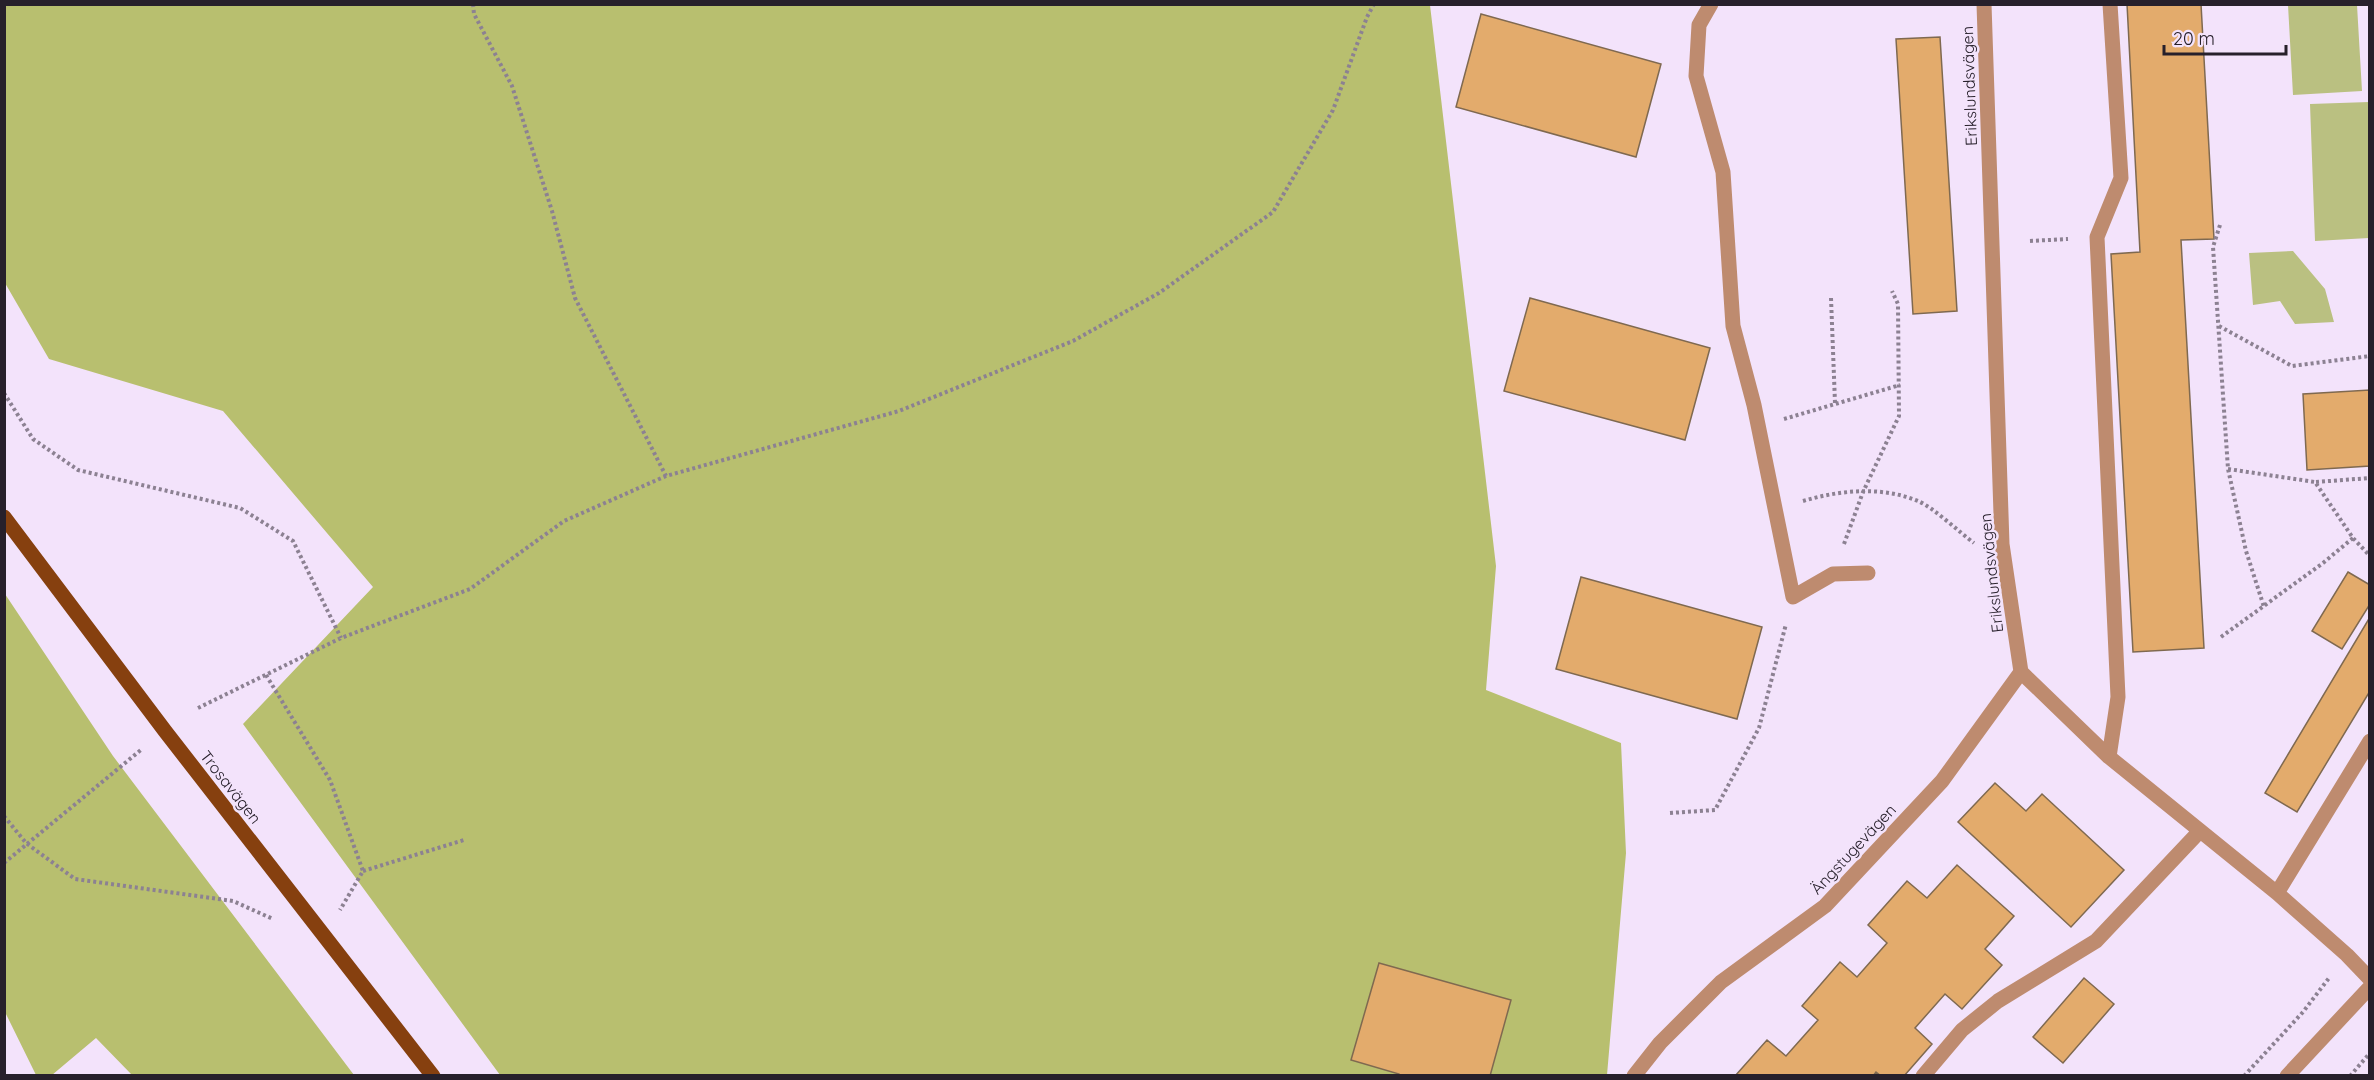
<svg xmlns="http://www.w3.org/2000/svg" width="2374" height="1080" font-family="Quicksand,sans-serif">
<rect width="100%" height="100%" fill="#f3e3fb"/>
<path fill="#bac081" d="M 2288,5 L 2357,5 L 2362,91 L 2293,95 Z
M 2369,102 L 2369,238 L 2315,241 L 2310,104 Z
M 2293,251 L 2325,289 L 2334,322 L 2295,324 L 2280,301 L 2253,305 L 2249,253 Z"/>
<path fill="#b8bf6f" d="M 4,5 L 1430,5 L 1496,566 L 1486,690 L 1621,743 L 1626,853 L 1607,1075 L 500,1075 L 243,724 L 373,587 L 223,411 L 49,359 L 5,283 Z
M 5,594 L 113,756 L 354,1075 L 132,1075 L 96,1038 L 52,1075 L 36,1075 L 5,1012 Z"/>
<path fill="#e3ab6c" stroke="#7f6950" stroke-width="1.5" d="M 2127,4 L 2201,4 L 2214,239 L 2181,240 L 2204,648 L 2133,652 L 2111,254 L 2140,252 Z
M 1481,14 L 1661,64 L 1636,157 L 1456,107 Z
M 1940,37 L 1957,311 L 1913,314 L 1896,39 Z
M 1530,298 L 1710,348 L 1685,440 L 1504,391 Z
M 2370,390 L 2370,466 L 2307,470 L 2303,394 Z
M 2348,572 L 2370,585 L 2370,604 L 2342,649 L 2312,631 Z
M 1581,577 L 1762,627 L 1737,719 L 1556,669 Z
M 2370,617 L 2370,691 L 2297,812 L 2265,793 Z
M 1995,783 L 2026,811 L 2042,794 L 2124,870 L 2071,927 L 1958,822 Z
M 1957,865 L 2014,916 L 1985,949 L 2002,965 L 1962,1009 L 1945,994 L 1915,1028 L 1932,1044 L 1904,1076 L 1881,1076 L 1876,1072 L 1873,1076 L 1735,1076 L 1767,1040 L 1786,1056 L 1818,1020 L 1802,1006 L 1840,962 L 1857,977 L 1887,943 L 1868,925 L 1907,881 L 1927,898 Z
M 1379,963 L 1511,1000 L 1490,1076 L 1399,1076 L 1399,1074 L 1351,1060 Z
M 2084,978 L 2114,1004 L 2063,1063 L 2033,1037 Z"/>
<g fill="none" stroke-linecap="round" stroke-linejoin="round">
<path stroke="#8c8192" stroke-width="4" stroke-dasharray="3 3" stroke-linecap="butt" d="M 473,4 L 474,14 L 512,86 L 552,211 L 575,298 L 666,476
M 2220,225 L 2213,247 L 2228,469 L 2246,551 L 2264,607
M 2030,241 L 2068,239
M 1831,298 L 1835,403
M 2219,326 L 2292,366 L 2370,356
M 4,393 L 33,439 L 78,470 L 240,508 L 293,541 L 341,638
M 1784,419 L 1900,385
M 2228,469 L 2315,482 L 2353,538 L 2370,556
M 2316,482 L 2370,478
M 1803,501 C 1840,490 1882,486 1918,501 C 1934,508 1959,532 1974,543
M 1844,544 L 1863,492 L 1899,416 L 1898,304 L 1892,291
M 2221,637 L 2323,563 L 2353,538
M 266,675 L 330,780 L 363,871 L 340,910
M 198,708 L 341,638 L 470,589 L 564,521 L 666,476 L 899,411 L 1073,341 L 1159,293 L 1273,212 L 1333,110 L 1367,17 L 1374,4
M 1670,813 L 1715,810 L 1759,728 L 1786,624
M 4,816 L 26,843 L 75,879 L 233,901 L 273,919
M 4,863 L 142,749
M 363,871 L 464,840
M 2244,1076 L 2303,1012 L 2329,978
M 2350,1076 L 2370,1053"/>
<path stroke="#be8b6f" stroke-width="15" d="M 1711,4 L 1699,25 L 1696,76 L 1723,172 L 1733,326 L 1754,405 L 1793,597 L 1833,574 L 1868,573
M 1984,4 L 2002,544 L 2021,672 L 2109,757 L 2277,893 L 2347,955 L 2370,979
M 2109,757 L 2118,697 L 2097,237 L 2121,178 L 2110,4
M 2277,893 L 2370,741
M 1634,1076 L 1660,1043 L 1721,982 L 1825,906 L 1942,781 L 2021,672
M 1923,1076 L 1962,1030 L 1998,1001 L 2096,941 L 2199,832
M 2287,1076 L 2370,987"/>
<path stroke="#86400f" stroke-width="15" d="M 4,517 L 165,731 L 433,1076"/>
</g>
<g text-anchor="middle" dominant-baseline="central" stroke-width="5" stroke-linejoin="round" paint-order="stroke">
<g font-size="16" fill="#27202b" stroke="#f3e3fb">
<text transform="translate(1969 86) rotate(-92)">Erikslundsvägen</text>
<text transform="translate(1991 573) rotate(-96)">Erikslundsvägen</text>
<text transform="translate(231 787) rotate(52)">Trosavägen</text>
<text transform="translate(1853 849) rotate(-47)">Ängstugevägen</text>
</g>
</g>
<rect width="2374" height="1080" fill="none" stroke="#27202b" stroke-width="12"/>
<path d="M2164 45v9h122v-9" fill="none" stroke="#27202b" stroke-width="3"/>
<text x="2173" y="45" font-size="18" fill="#27202b" stroke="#f3e3fb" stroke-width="4.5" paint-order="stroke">20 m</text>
</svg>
